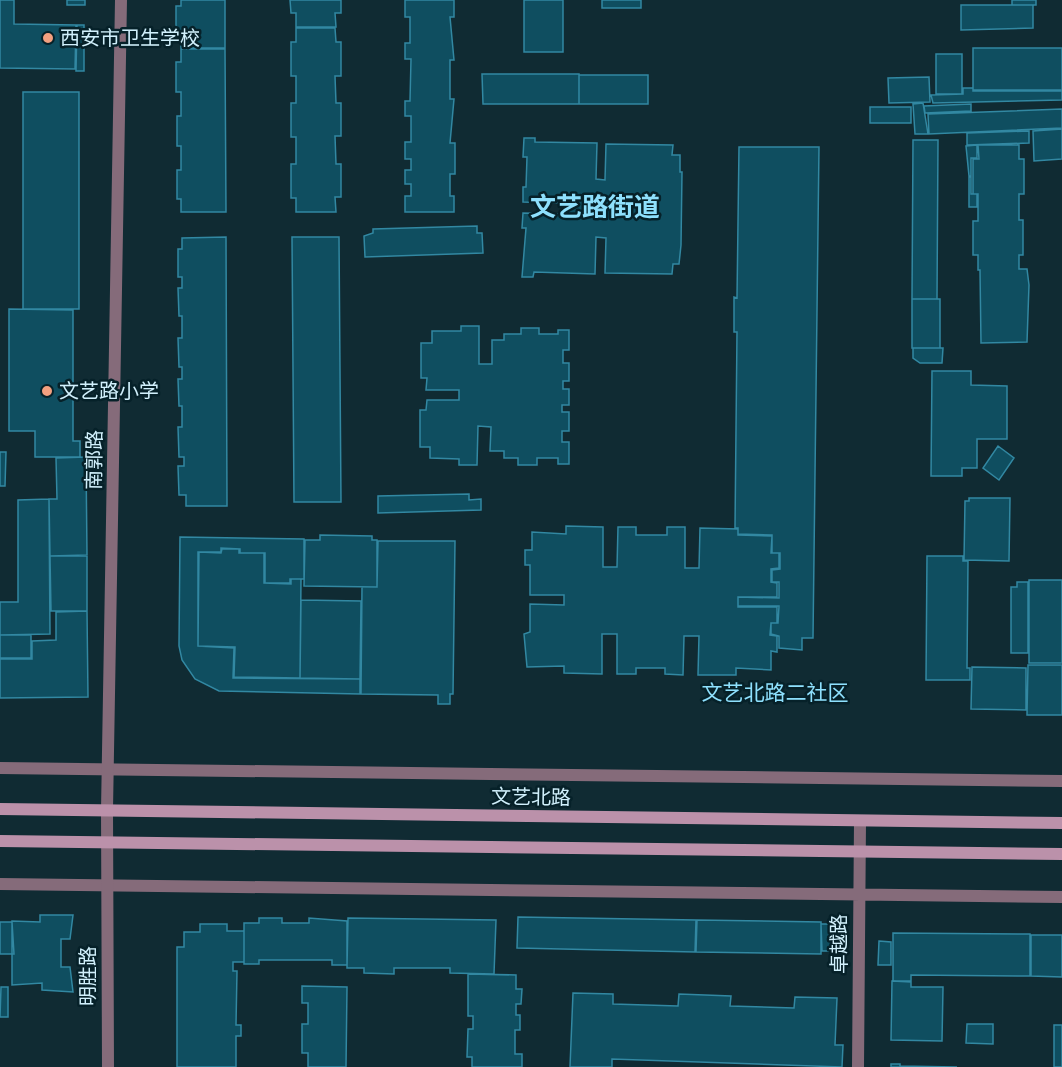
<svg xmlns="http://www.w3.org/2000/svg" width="1062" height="1067" font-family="'Work Sans','Noto Sans SC',sans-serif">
<rect width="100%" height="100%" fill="#102b33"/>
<path fill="#0f4e60" stroke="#3288a2" stroke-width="1.5" d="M 0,0 L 14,0 L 14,24 L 76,25 L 75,69 L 0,68 Z
M 67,0 L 85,0 L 85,5 L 67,5 Z
M 181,0 L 225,0 L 225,48 L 181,48 L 181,36 L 176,36 L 176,6 L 181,6 Z
M 290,0 L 341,0 L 341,13 L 335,13 L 336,27 L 296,27 L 296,13 L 291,13 Z
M 405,0 L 454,0 L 454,17 L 450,17 L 454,60 L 450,60 L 450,99 L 454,99 L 450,143 L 455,143 L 455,174 L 450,174 L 450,196 L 454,196 L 454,212 L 405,212 L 405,196 L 411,196 L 411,184 L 405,184 L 405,170 L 411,170 L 411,159 L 405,159 L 405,142 L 411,142 L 411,116 L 405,116 L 405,101 L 410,101 L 411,59 L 405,59 L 405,43 L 410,43 L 410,17 L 405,17 Z
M 524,0 L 563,0 L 563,52 L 524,52 Z
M 602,0 L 641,0 L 641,8 L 602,8 Z
M 1012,0 L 1036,0 L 1036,5 L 1012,5 Z
M 961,5 L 1033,5 L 1033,28 L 961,30 Z
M 77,25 L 84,25 L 84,71 L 76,71 Z
M 296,28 L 335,28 L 336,42 L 341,42 L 341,76 L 335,76 L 336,103 L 341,103 L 341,136 L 335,136 L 336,164 L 341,164 L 341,197 L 335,197 L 336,212 L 296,212 L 296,198 L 291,198 L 291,164 L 296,164 L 296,137 L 291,137 L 291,103 L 296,103 L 296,76 L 291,76 L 291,42 L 296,42 Z
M 973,48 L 1062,48 L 1062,90 L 973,90 Z
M 181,49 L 225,49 L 226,212 L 181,212 L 181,199 L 177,199 L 177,170 L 181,170 L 181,146 L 177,146 L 177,116 L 181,116 L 181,92 L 176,92 L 176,62 L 181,62 Z
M 936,54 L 962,54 L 962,94 L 936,94 Z
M 482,74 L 579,74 L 579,104 L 483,104 Z
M 579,75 L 648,75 L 648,104 L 579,104 Z
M 929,77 L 930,102 L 889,103 L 888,78 Z
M 963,88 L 973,88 L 973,91 L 1062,91 L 1062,100 L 933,103 L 931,95 L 963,94 Z
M 23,92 L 79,92 L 79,309 L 23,309 Z
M 923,103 L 928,134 L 915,134 L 913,104 Z
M 971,104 L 971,111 L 925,113 L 924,106 Z
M 870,107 L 911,107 L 911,123 L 870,123 Z
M 1062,109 L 1062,128 L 929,134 L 928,114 Z
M 1062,129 L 1062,159 L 1034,161 L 1033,131 Z
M 1029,131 L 1029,143 L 967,145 L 967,133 Z
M 524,138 L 535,138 L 535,142 L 597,143 L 596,179 L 605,180 L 606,144 L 673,145 L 672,155 L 680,155 L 680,172 L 682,172 L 681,245 L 679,264 L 673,264 L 672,274 L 605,273 L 606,238 L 596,237 L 595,274 L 534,272 L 533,277 L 522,277 L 526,228 L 522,228 L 523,213 L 563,214 L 563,203 L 523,202 L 523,187 L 526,187 L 527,157 L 523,157 Z
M 913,140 L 938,140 L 937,299 L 912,299 Z
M 977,145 L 977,158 L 971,158 L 971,176 L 969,176 L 966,146 Z
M 978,145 L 1019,145 L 1019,159 L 1024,159 L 1024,194 L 1019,194 L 1019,220 L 1023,220 L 1023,255 L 1019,255 L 1019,269 L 1027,269 L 1029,285 L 1027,342 L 981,343 L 980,270 L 978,270 L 978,255 L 973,255 L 973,221 L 978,221 L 978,194 L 973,194 L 973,159 L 979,159 Z
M 739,147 L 819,147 L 813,638 L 802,638 L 802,650 L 779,648 L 779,636 L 771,634 L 771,623 L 778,623 L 779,606 L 738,606 L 738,597 L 779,598 L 779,582 L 772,582 L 772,570 L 780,569 L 780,553 L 772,553 L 772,535 L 738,534 L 738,528 L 735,528 L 737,332 L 734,332 L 734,297 L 737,298 Z
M 969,177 L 971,177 L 971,194 L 977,194 L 977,207 L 969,207 Z
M 477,226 L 477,233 L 482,233 L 483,253 L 365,257 L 364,236 L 373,233 L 373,229 Z
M 226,237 L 227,506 L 186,506 L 186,495 L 179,495 L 178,466 L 184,466 L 184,457 L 179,457 L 178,427 L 182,427 L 182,406 L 179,406 L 178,379 L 182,379 L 182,367 L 179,367 L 178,338 L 182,338 L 182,316 L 179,316 L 178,288 L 182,288 L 182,277 L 178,277 L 178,249 L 182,249 L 182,238 Z
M 292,237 L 339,237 L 341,502 L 294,502 Z
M 912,299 L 940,299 L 940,348 L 912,348 Z
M 9,309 L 73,310 L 73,441 L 80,441 L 80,457 L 35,457 L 35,431 L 9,431 Z
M 461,326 L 479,326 L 479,364 L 492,364 L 492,340 L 504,340 L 504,334 L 521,334 L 521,328 L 539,328 L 539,334 L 558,334 L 558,330 L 569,330 L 569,350 L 563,350 L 563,363 L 569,363 L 569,381 L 563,381 L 563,389 L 569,389 L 569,405 L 562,405 L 562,412 L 569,412 L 569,431 L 562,431 L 562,442 L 569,442 L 569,464 L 558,464 L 558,458 L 537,458 L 537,465 L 518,465 L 518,458 L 504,458 L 504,451 L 490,451 L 491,427 L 478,426 L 477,465 L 459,465 L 459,459 L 430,458 L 430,447 L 420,447 L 420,410 L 426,410 L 427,400 L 459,400 L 459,390 L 426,390 L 427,378 L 421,378 L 421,343 L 432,343 L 432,331 L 461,331 Z
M 913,348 L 943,348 L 942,363 L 920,363 L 913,358 Z
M 932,371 L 971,371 L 971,385 L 1007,386 L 1007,439 L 977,439 L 977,468 L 962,468 L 962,476 L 931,476 Z
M 998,446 L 1014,458 L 999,480 L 983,468 Z
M 0,452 L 6,452 L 5,486 L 0,486 Z
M 86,457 L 87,555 L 50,556 L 49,499 L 57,499 L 56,458 Z
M 469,494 L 469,500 L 481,499 L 481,510 L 378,513 L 378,496 Z
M 969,498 L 1010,498 L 1009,561 L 964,560 L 965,501 L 969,501 Z
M 49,499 L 50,634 L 0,635 L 0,602 L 18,602 L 18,500 Z
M 566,526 L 603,527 L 603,567 L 617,567 L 618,527 L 636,527 L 636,535 L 667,535 L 667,527 L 685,527 L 685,568 L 699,568 L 700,528 L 738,529 L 738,535 L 772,536 L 771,553 L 779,553 L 779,568 L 771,569 L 771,582 L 777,583 L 777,597 L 738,597 L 738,607 L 777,607 L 777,623 L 771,623 L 770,635 L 777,636 L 777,652 L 771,651 L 771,670 L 736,668 L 736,675 L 698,675 L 699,636 L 684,636 L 683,675 L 665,674 L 665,668 L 636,668 L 636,674 L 617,674 L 617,634 L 602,634 L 602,674 L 564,673 L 564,666 L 527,667 L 524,634 L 530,632 L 530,604 L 564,605 L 564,595 L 530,595 L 530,565 L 525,565 L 525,550 L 532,550 L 532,532 L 566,534 Z
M 320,535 L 372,536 L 372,540 L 377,540 L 377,587 L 304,586 L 305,540 L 320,540 Z
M 180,537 L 304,539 L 304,579 L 290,579 L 290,583 L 265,583 L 265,553 L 240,553 L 240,549 L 221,548 L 221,552 L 198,552 L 198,646 L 234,648 L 233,678 L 360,679 L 360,694 L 219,691 L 195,679 L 182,660 L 179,646 Z
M 378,541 L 455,541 L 453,694 L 450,694 L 450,704 L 438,704 L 438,695 L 361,694 L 362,587 L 377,587 Z
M 222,549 L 239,549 L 239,553 L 264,553 L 264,583 L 291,584 L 291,579 L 301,579 L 300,678 L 234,677 L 235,647 L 198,646 L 199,552 L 221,553 Z
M 50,556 L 87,556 L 87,611 L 51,611 Z
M 927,556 L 963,556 L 963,561 L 968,561 L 967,668 L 970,668 L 970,680 L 926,680 Z
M 1029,580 L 1062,580 L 1062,663 L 1029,663 Z
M 1017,582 L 1028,582 L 1028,653 L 1011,653 L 1011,587 L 1017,587 Z
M 301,600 L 361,601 L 360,679 L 300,678 Z
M 87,611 L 88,697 L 0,698 L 0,659 L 32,659 L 32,641 L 56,640 L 56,612 Z
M 0,635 L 31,635 L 31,658 L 0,658 Z
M 1028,665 L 1062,665 L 1062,715 L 1027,715 Z
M 972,667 L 1026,668 L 1026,710 L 971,709 Z
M 40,915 L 73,915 L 70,939 L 61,939 L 61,967 L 70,967 L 73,992 L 42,990 L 42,983 L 12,985 L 12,921 L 40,922 Z
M 518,917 L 696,920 L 695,952 L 517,948 Z
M 259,918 L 282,918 L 282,923 L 309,923 L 309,918 L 347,921 L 347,965 L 332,965 L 332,960 L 259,960 L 259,964 L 244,964 L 244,923 L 259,923 Z
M 348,918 L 496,920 L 494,974 L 450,973 L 450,968 L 394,968 L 394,974 L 364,973 L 364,968 L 347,968 Z
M 697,920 L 821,922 L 821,954 L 696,952 Z
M 0,922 L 12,922 L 14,954 L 0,954 Z
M 200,924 L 227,924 L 227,931 L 244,931 L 244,962 L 233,962 L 233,971 L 237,971 L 236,1025 L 241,1025 L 241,1036 L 236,1036 L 236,1067 L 177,1067 L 177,947 L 184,947 L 184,932 L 200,932 Z
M 821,924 L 840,924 L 840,951 L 822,951 Z
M 893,933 L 1030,934 L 1030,976 L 911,975 L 911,981 L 893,981 Z
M 1031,935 L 1062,935 L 1062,977 L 1031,976 Z
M 879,941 L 891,942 L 891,965 L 878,965 Z
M 468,974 L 516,975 L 516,989 L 522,989 L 521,1004 L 516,1004 L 516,1015 L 520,1015 L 520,1030 L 515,1030 L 515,1054 L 522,1054 L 522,1067 L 472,1067 L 472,1057 L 467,1057 L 468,1029 L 473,1029 L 473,1016 L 468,1016 Z
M 892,981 L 911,982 L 911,987 L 943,987 L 942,1041 L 891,1040 Z
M 302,986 L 347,987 L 346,1067 L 308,1067 L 308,1053 L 302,1053 L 302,1024 L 308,1024 L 308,1003 L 302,1003 Z
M 1,987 L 8,987 L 8,1017 L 0,1017 Z
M 573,993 L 613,994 L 613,1004 L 678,1006 L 679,994 L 731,996 L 730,1006 L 794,1008 L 795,997 L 837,998 L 835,1045 L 843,1045 L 842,1067 L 612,1059 L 612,1067 L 570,1067 Z
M 967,1024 L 993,1024 L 993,1044 L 966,1043 Z
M 1054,1025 L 1062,1025 L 1062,1067 L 1054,1067 Z
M 891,1064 L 900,1064 L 900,1066 L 957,1067 L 891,1067 Z"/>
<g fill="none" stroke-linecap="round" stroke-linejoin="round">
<path stroke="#856b7a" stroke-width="12" d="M 0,768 L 1062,781
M 0,884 L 1062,897
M 858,1067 L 860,822"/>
<path stroke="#856b7a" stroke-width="12" d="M 108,1067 L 107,810 L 121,0"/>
<path stroke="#bb91aa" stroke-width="12" d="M 0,809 L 1062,823
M 0,841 L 1062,854"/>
</g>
<g fill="#f2a080" stroke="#062129" stroke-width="2">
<circle cx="48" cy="38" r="6"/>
<circle cx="47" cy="391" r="6"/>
</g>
<g text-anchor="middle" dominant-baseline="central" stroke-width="5" stroke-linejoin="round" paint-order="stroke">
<g font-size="20" fill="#d1f0fc" stroke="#062129" text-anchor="start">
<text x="60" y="38">西安市卫生学校</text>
<text x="59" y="391">文艺路小学</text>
</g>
<g font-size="20" fill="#d1f0fc" stroke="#062129">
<text transform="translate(94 460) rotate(-89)">南郭路</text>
<text transform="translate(531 797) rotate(1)">文艺北路</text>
<text transform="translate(839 944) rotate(-90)">卓越路</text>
<text transform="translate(88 976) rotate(-90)">明胜路</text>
</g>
<g font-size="21" fill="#8ee0fd" stroke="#062129">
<text x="775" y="692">文艺北路二社区</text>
</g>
<g font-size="26" font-weight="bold" fill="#8ee0fd" stroke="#062129">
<text x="595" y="207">文艺路街道</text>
</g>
</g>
</svg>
